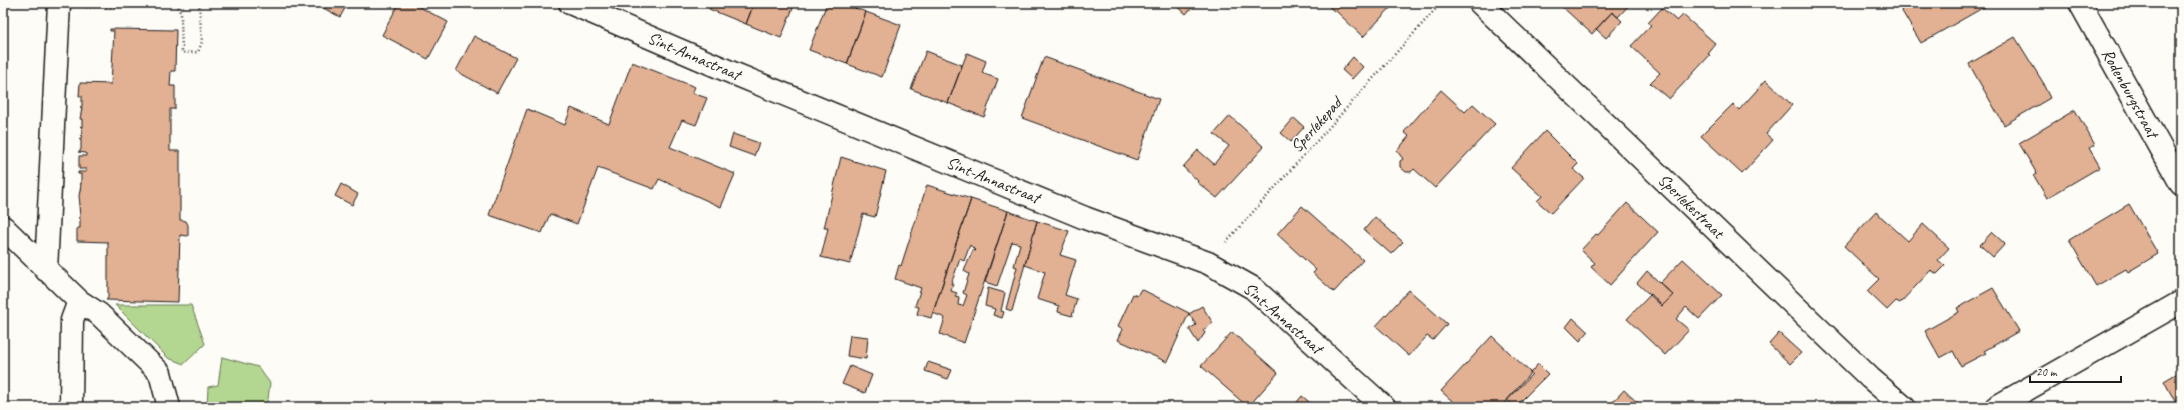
<svg xmlns="http://www.w3.org/2000/svg" width="2184" height="410" font-family="Caveat,sans-serif">
<rect width="100%" height="100%" fill="#fdfcf7"/>
<filter id="ink" filterUnits="userSpaceOnUse"><feTurbulence type="fractalNoise" baseFrequency=".025" numOctaves="2"/><feDisplacementMap in="SourceGraphic" scale="8" xChannelSelector="R" yChannelSelector="G"/><feConvolveMatrix kernelMatrix="1 2 1 2 8 2 1 2 1" color-interpolation-filters="sRGB"/></filter>
<g filter="url(#ink)">
<path fill="#b3d691" stroke="#687956" d="M 115,305 L 191,305 L 205,344 L 184,364 L 168,358 Z
M 222,357 L 258,367 L 270,383 L 267,407 L 207,407 L 208,387 L 218,385 Z"/>
<path fill="#e2b093" stroke="#1c1c1c" fill-rule="evenodd" d="M 314,3 L 348,3 L 340,17 Z
M 399,3 L 412,3 L 448,22 L 428,59 L 382,35 Z
M 711,3 L 754,3 L 746,24 L 709,9 Z
M 754,3 L 795,3 L 781,38 L 746,24 Z
M 827,3 L 842,3 L 866,12 L 847,64 L 809,50 Z
M 1174,3 L 1196,3 L 1186,14 Z
M 1319,3 L 1344,3 L 1335,12 L 1325,3 L 1322,6 Z
M 1344,3 L 1395,3 L 1363,37 L 1336,11 Z
M 1558,3 L 1631,3 L 1618,17 L 1612,12 L 1592,34 Z
M 1897,3 L 1984,3 L 1986,6 L 1921,43 Z
M 1662,8 L 1677,21 L 1683,15 L 1716,44 L 1708,54 L 1710,55 L 1669,99 L 1650,83 L 1660,73 L 1631,46 L 1651,25 L 1648,23 Z
M 866,12 L 901,25 L 882,77 L 847,64 Z
M 1612,12 L 1622,21 L 1606,38 L 1596,29 Z
M 110,29 L 176,30 L 175,71 L 171,71 L 170,86 L 175,86 L 175,109 L 170,109 L 170,151 L 180,151 L 180,220 L 186,221 L 188,225 L 188,236 L 180,235 L 178,302 L 106,300 L 108,298 L 108,242 L 77,241 L 77,228 L 80,228 L 80,218 L 78,218 L 80,217 L 79,205 L 80,205 L 79,196 L 81,185 L 79,183 L 81,184 L 81,174 L 78,174 L 78,172 L 86,172 L 86,169 L 79,169 L 79,156 L 86,156 L 86,153 L 78,152 L 81,150 L 81,141 L 79,139 L 81,139 L 82,128 L 80,126 L 82,127 L 82,119 L 80,119 L 82,108 L 80,107 L 82,106 L 82,96 L 79,96 L 80,83 L 111,84 L 114,31 L 110,31 Z
M 474,36 L 516,58 L 497,93 L 456,71 Z
M 2015,37 L 2044,84 L 2043,84 L 2050,98 L 2004,125 L 1969,64 Z
M 926,51 L 962,65 L 948,103 L 911,89 Z
M 967,53 L 986,61 L 982,73 L 998,79 L 984,117 L 948,103 Z
M 1044,57 L 1159,99 L 1137,160 L 1022,118 Z
M 1353,57 L 1363,67 L 1352,79 L 1342,70 Z
M 632,62 L 695,87 L 692,93 L 707,98 L 696,125 L 682,120 L 670,147 L 735,174 L 721,207 L 659,179 L 654,189 L 598,168 L 577,224 L 550,214 L 542,233 L 489,215 L 527,109 L 565,125 L 571,108 L 609,124 Z
M 1766,80 L 1792,105 L 1766,134 L 1773,140 L 1742,174 L 1701,136 L 1733,104 L 1739,110 Z
M 1441,90 L 1465,112 L 1473,104 L 1495,124 L 1435,188 L 1414,169 L 1411,172 L 1406,172 L 1400,167 L 1400,161 L 1403,159 L 1397,151 L 1409,136 L 1404,132 Z
M 2075,110 L 2095,145 L 2089,148 L 2100,167 L 2047,198 L 2034,176 L 2037,174 L 2019,143 Z
M 1230,116 L 1264,147 L 1217,198 L 1197,182 L 1198,181 L 1183,167 L 1198,150 L 1214,164 L 1229,146 L 1214,134 Z
M 1294,118 L 1304,127 L 1291,142 L 1281,133 Z
M 1545,131 L 1578,164 L 1573,169 L 1584,178 L 1551,213 L 1537,201 L 1542,196 L 1511,168 Z
M 733,134 L 759,143 L 754,156 L 729,147 Z
M 841,157 L 886,171 L 875,217 L 863,214 L 850,264 L 821,257 L 828,228 L 824,228 Z
M 341,184 L 358,194 L 352,205 L 335,196 Z
M 927,185 L 971,199 L 931,318 L 917,314 L 919,307 L 915,306 L 921,288 L 895,279 L 899,265 L 901,266 Z
M 971,199 L 1008,211 L 964,343 L 940,334 L 945,318 L 933,313 ZM 970,245 L 976,251 L 973,250 L 964,271 L 969,274 L 963,293 L 967,295 L 963,306 L 958,305 L 959,297 L 955,296 L 957,293 L 951,291 L 953,284 L 951,284 L 960,259 L 964,261 Z
M 1627,203 L 1658,232 L 1610,285 L 1591,267 L 1595,263 L 1581,250 L 1596,234 L 1598,235 Z
M 2129,204 L 2158,254 L 2128,272 L 2126,269 L 2096,286 L 2069,240 Z
M 1302,206 L 1363,260 L 1334,292 L 1313,273 L 1316,270 L 1277,234 Z
M 1008,211 L 1037,221 L 1012,311 L 1006,309 L 1017,267 L 1014,266 L 1020,244 L 1012,242 L 997,286 L 985,282 Z
M 1876,212 L 1908,241 L 1923,224 L 1949,248 L 1938,260 L 1945,266 L 1937,274 L 1931,270 L 1900,303 L 1896,301 L 1887,310 L 1867,291 L 1879,279 L 1844,246 Z
M 1375,217 L 1403,242 L 1391,254 L 1364,230 Z
M 1037,221 L 1069,231 L 1060,255 L 1076,260 L 1065,295 L 1077,299 L 1072,316 L 1058,312 L 1059,306 L 1037,299 L 1045,272 L 1025,265 Z
M 1992,232 L 2005,244 L 1993,257 L 1980,245 Z
M 1683,259 L 1722,295 L 1699,319 L 1686,307 L 1676,319 L 1689,330 L 1665,355 L 1627,319 L 1651,294 L 1662,306 L 1673,295 L 1660,283 Z
M 1647,271 L 1673,295 L 1662,306 L 1637,283 Z
M 988,288 L 1005,293 L 1001,311 L 1004,312 L 1002,318 L 993,315 L 995,309 L 985,306 Z
M 1993,288 L 2019,331 L 1984,351 L 1986,353 L 1961,366 L 1953,351 L 1940,358 L 1925,331 L 1959,312 L 1957,308 Z
M 1141,289 L 1189,313 L 1167,362 L 1118,340 L 1123,329 L 1118,326 L 1133,294 L 1137,296 Z
M 1409,290 L 1447,324 L 1433,340 L 1427,336 L 1409,356 L 1376,326 Z
M 1202,306 L 1213,323 L 1203,330 L 1205,333 L 1198,343 L 1189,329 L 1196,325 L 1189,314 Z
M 1573,318 L 1588,332 L 1580,341 L 1566,327 Z
M 1232,332 L 1278,373 L 1248,407 L 1201,366 Z
M 1779,333 L 1801,353 L 1790,364 L 1769,344 Z
M 850,335 L 868,337 L 866,359 L 847,356 Z
M 1492,336 L 1532,374 L 1501,407 L 1459,407 L 1441,391 Z
M 928,362 L 952,370 L 948,379 L 925,371 Z
M 1538,364 L 1548,374 L 1515,407 L 1507,400 Z
M 850,366 L 872,375 L 865,393 L 842,384 Z
M 2181,371 L 2181,407 L 2178,407 L 2164,381 Z
M 1624,390 L 1639,404 L 1636,407 L 1608,407 Z
M 1302,396 L 1315,407 L 1293,407 Z
M 1080,402 L 1094,407 L 1078,407 Z"/>
<g fill="none" stroke-linecap="round" stroke-linejoin="round">
<defs>
<path id="minor" d="M 570,3 L 735,74 L 1085,218 L 1208,263 L 1253,288 L 1384,407
M 1480,3 L 1870,378 L 1904,407
M 2080,3 L 2181,184
M 3,227 L 79,301 L 99,314 L 160,373 L 169,407
M 46,270 L 59,3
M 71,407 L 72,320 L 79,301
M 1996,407 L 2181,302"/>
</defs>
<use href="#minor" stroke="#1c1c1c" stroke-width="25"/>
<path stroke="#1c1c1c" stroke-width="2.5" stroke-dasharray="1 3" stroke-linecap="butt" d="M 177,3 L 181,15 L 182,53 L 198,52 L 202,42 L 199,3
M 86,7 L 112,7 L 133,3
M 1226,242 L 1441,3"/>
<use href="#minor" stroke="#fdfcf7" stroke-width="22"/>
</g>
</g>
<g text-anchor="middle" dominant-baseline="central" stroke-width="4" stroke-linejoin="round" paint-order="stroke">
<g font-size="17" fill="#1c1c1c" stroke="#fdfcf7">
<text transform="translate(694 56) rotate(23)">Sint-Annastraat</text>
<text transform="translate(2130 93) rotate(61)">Rodenburgstraat</text>
<text transform="translate(1316 125) rotate(-48)">Sperlekepad</text>
<text transform="translate(993 180) rotate(22)">Sint-Annastraat</text>
<text transform="translate(1691 206) rotate(44)">Sperlekestraat</text>
<text transform="translate(1283 318) rotate(41)">Sint-Annastraat</text>
</g>
</g>
<rect width="2184" height="410" fill="none" stroke="#fdfcf7" stroke-width="16"/>
<rect x="8" y="8" width="2168" height="394" fill="none" stroke="#1c1c1c" stroke-width="1.5" filter="url(#ink)"/>
<path d="M2030 376v6h91v-6" fill="none" stroke="#1c1c1c" stroke-width="2"/>
<text x="2036" y="376" font-size="12" fill="#1c1c1c" stroke="#fdfcf7" stroke-width="3" paint-order="stroke">20 m</text>
</svg>
